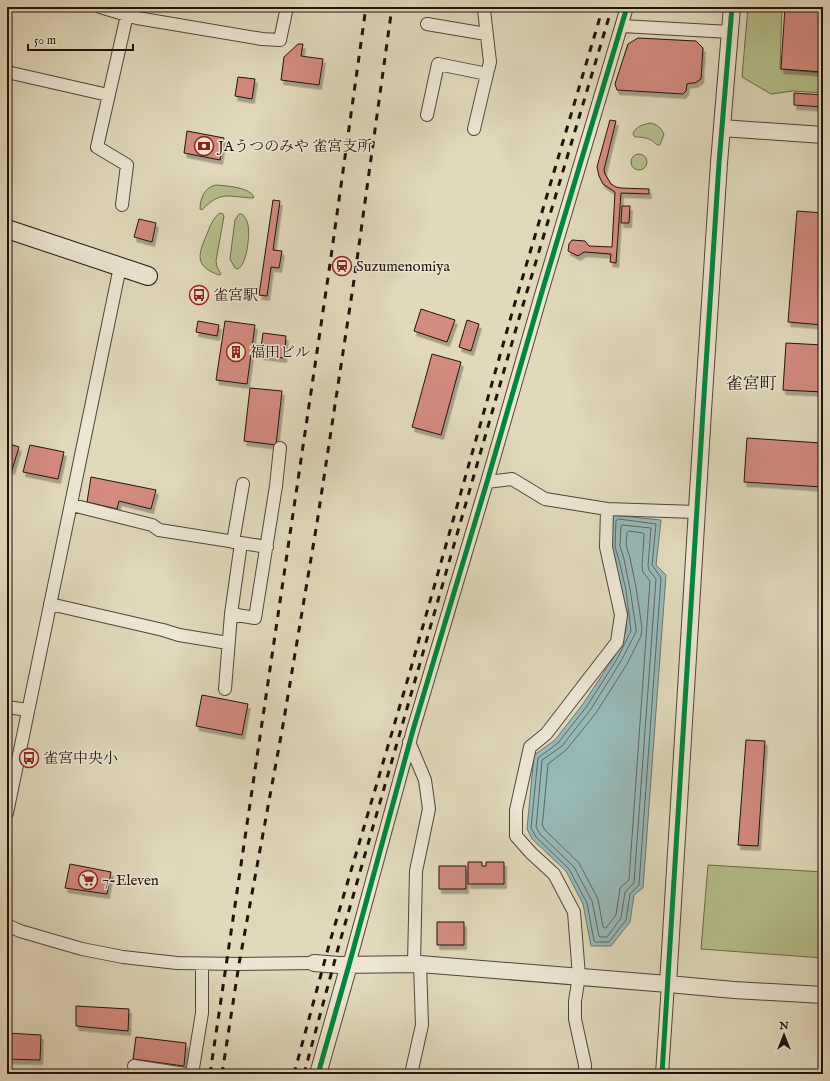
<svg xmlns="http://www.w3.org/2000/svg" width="830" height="1081" font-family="'IM FELL English','Noto Serif JP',serif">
<defs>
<filter id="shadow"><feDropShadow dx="2.5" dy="4.5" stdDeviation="0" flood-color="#0004"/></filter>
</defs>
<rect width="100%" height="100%" fill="#e1d9ba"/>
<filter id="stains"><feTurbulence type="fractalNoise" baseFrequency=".005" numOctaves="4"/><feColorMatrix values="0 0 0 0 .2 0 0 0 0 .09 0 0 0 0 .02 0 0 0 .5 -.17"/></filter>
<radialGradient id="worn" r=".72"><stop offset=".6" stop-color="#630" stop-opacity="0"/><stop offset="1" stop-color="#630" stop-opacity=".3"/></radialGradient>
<path fill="#b6be8d" stroke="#6c684c" d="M 748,7 L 782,7 L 780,69 L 823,73 L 823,93 L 793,91 L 771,94 L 742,77 Z
M 650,123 C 657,124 661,128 664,134 L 660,145 L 657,145 C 651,138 644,137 635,137 L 633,134 C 636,126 642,125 650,123 Z
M631 162a8 8 0 1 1 16 0a8 8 0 1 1-16 0Z
M 216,185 C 227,186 249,187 254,197 L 253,198 C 228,197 221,190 202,210 L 200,209 C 200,198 205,187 216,185 Z
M 220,213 L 223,214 L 224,216 L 216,261 L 217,267 L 221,274 L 219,275 C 194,266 198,255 207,234 C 210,226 213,218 220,213 Z
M 239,214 L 242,214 C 245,217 247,220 248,225 C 250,235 247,264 238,269 L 235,268 L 230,259 L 235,220 Z
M 708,865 L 823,872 L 823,958 L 701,949 Z"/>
<path fill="#97b9b8" stroke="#687673" d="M 613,515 L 661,520 L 656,565 L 666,575 L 643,888 L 634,895 L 630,922 L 611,946 L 591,946 L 583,904 L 566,871 L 532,839 L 527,829 L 534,755 L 555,740 L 583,704 L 614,657 L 627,629 L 622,591 L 615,562 L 611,547 Z"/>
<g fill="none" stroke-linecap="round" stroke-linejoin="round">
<path stroke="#5c6662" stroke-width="1" d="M 619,519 L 656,524 L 652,565 L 661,578 L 639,885 L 630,894 L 626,920 L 609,942 L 596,942 L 594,941 L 587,903 L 569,869 L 536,837 L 531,828 L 538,758 L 558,743 L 587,706 L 617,659 L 631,631 L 626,590 L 619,560 L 615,547 L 616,521 Z
M 622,525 L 651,528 L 648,566 L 649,570 L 656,579 L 634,883 L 625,892 L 621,918 L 607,937 L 600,937 L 599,936 L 592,901 L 574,867 L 540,834 L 536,827 L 537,818 L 542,760 L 562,746 L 591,709 L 621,661 L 636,632 L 636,628 L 630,589 L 624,559 L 620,546 L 621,527 Z
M 629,531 L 643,533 L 644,534 L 642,567 L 643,572 L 650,581 L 629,880 L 620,888 L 616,915 L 606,928 L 605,928 L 603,927 L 598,899 L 579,863 L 545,830 L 542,825 L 543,818 L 548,764 L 566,750 L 596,713 L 627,664 L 641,636 L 642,628 L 636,587 L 630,558 L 626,545 L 627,533 Z"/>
</g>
<path fill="#d38b7e" stroke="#21120c" filter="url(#shadow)" d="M 785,7 L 823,7 L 823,72 L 781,69 Z
M 638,38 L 696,41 L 703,48 L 701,79 L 695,83 L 691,83 L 687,84 L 686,91 L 683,94 L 617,90 L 615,84 L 628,44 Z
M 298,44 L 303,44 L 301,56 L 323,59 L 319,85 L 281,80 L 284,57 Z
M 238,77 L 255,79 L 252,99 L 235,96 Z
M 794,93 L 823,95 L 823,107 L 794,105 Z
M 610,120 L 616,121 L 604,170 L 605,174 L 611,184 L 616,187 L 621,188 L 649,189 L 649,194 L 621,193 L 616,263 L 610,262 L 611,254 L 584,252 L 578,256 L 568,251 L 569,244 L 572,240 L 585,241 L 589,246 L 612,247 L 615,192 L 603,184 L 599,176 L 597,167 Z
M 187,131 L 224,138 L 220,160 L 184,153 Z
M 273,200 L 280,201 L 273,250 L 282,251 L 279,268 L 271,267 L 267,296 L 259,295 Z
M 622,206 L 630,206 L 629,223 L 621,223 Z
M 797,211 L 823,213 L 823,325 L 788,322 Z
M 139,219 L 156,223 L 152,242 L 134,237 Z
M 421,309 L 455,320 L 447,342 L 414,331 Z
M 467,320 L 479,324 L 471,351 L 459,347 Z
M 198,321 L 219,325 L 217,336 L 196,332 Z
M 225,321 L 255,325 L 247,384 L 216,380 Z
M 263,333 L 286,336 L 284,358 L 260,355 Z
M 786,343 L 823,345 L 823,392 L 783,390 Z
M 432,354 L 461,362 L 441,435 L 412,427 Z
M 250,388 L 282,391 L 276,445 L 244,441 Z
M 823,405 L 823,487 L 744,482 L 747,438 L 821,443 Z
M 7,443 L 19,447 L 12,470 L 7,469 Z
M 30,445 L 64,452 L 58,479 L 23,472 Z
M 91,477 L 156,490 L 151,509 L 119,501 L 117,509 L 87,502 Z
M 202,695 L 248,704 L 242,735 L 196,726 Z
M 746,740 L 765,741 L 758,846 L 738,845 Z
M 468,862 L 482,862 L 482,866 L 486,866 L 486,862 L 504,862 L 504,884 L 468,884 Z
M 70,864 L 111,872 L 107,894 L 65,888 Z
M 439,866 L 466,866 L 466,889 L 439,889 Z
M 437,922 L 464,922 L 464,945 L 437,945 Z
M 76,1006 L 129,1009 L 128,1031 L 76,1026 Z
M 7,1033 L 41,1035 L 40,1060 L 7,1059 Z
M 136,1037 L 186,1043 L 184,1066 L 133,1059 Z"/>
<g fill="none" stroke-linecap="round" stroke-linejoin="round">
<defs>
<path id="minor" d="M 100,7 L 137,18 L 262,39 L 280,40 L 287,7
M 427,24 L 486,34
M 622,26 L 730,32
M 7,72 L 108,95
M 427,115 L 438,64 L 487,74 L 490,62 L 484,10 L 484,7
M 474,129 L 487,74
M 122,205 L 127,165 L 97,147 L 127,15
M 487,482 L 512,479 L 545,499 L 607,509
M 72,505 L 152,525 L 159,530 L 267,547
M 233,542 L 243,484
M 50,604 L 163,630 L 179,635 L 228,643
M 231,614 L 255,618 L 276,486 L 280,448
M 225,689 L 231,614 L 241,543
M 7,707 L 28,710
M 409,742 L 425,780 L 429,809 L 416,871 L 414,964
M 7,813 L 120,267
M 7,925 L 20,931 L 82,949 L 123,957 L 177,963 L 239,964 L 314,963
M 349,965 L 413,730 L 487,482 L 541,295 L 627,7
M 134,1066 L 185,1074
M 192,1074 L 202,1013 L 202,964
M 411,1074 L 422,1025 L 420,964
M 585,1074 L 585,1065 L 575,1019 L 575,1001 L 579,976 L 574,912 L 554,874 L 531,853 L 516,836 L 516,810 L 530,747 L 546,734 L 617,642 L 621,615 L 606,547 L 607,509 L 696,512
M 662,1074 L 668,984"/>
<path id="tertiary" d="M 722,128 L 823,135
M 314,963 L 339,965 L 420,964 L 668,984 L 734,990 L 823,995
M 668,984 L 703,411 L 719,163 L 732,7
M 318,1074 L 349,965"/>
<path id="secondary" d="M 7,229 L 148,276"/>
</defs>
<use href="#minor" stroke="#514438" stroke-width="14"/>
<use href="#tertiary" stroke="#514438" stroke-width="18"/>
<use href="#secondary" stroke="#21120c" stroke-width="20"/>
<use href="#minor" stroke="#ece6d2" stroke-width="12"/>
<use href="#tertiary" stroke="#ece6d2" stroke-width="16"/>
<use href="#secondary" stroke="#ece6d2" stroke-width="18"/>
<path stroke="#21120c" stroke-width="3" stroke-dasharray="7 7" stroke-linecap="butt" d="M 210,1074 L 330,264 L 366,7
M 222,1074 L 239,964 L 283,725 L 317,523 L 356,267 L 392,7
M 294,1074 L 329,945 L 409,675 L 512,313 L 603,7
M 304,1074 L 339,945 L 520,315 L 612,7"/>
<defs>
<path id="cycleway" d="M 318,1074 L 349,965 L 413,730 L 487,482 L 541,295 L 627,7
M 662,1074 L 703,411 L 719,163 L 732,7"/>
</defs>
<use href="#cycleway" stroke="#ece6d2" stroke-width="8"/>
<use href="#cycleway" stroke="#00873e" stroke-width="5"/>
</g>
<defs>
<symbol id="bank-ring" viewBox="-11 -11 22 22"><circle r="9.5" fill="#ece6d2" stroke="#8f2418" stroke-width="1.5"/><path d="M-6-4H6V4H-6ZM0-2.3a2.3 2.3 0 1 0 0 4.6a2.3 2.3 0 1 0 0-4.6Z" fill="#8f2418"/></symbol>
<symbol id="station-ring" viewBox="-11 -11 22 22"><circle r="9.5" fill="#ece6d2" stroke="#8f2418" stroke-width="1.5"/><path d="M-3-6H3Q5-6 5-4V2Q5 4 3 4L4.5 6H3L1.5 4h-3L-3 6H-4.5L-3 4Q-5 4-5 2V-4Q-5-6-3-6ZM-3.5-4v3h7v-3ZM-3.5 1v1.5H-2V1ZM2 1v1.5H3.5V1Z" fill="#8f2418"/></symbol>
<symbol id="bus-ring" viewBox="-11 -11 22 22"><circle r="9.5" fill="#ece6d2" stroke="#8f2418" stroke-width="1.5"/><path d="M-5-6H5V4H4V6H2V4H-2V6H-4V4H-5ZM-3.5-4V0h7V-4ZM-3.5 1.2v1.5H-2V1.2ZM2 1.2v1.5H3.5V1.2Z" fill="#8f2418"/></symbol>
<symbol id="building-ring" viewBox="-11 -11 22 22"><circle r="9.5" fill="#ece6d2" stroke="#8f2418" stroke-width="1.5"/><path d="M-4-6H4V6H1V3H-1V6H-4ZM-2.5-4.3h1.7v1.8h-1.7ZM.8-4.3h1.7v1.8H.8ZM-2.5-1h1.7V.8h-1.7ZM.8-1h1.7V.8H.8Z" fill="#8f2418"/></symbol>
<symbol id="supermarket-ring" viewBox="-11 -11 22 22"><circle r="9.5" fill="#ece6d2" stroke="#8f2418" stroke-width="1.5"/><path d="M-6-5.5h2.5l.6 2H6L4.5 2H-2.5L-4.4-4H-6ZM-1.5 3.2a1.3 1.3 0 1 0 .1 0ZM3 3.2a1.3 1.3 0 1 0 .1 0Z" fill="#8f2418"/></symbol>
</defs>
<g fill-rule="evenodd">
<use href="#bank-ring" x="193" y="135" width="22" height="22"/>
<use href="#station-ring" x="331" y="255" width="22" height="22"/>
<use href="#bus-ring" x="188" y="284" width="22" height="22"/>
<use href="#building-ring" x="225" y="341" width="22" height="22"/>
<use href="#bus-ring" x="18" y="747" width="22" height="22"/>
<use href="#supermarket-ring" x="77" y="869" width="22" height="22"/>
</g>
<g text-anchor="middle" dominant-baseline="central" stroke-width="3" stroke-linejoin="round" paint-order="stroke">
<g font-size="15" fill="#21120c" stroke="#ece6d2" text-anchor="start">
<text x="218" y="146">JAうつのみや 雀宮支所</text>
<text x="356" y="266">Suzumenomiya</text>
<text x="213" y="295">雀宮駅</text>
<text x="250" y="352">福田ビル</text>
<text x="43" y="758">雀宮中央小</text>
<text x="102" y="880">7-Eleven</text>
</g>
<g font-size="17" fill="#21120c" stroke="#ece6d2">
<text x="751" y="384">雀宮町</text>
</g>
</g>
<rect width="830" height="1081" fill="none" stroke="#e1d9ba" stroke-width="24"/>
<rect x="8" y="8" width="814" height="1065" fill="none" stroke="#21120c" stroke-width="2"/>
<rect x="12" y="12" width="806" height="1057" fill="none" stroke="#21120c"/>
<g transform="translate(784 1035)" stroke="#ece6d2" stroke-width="3" paint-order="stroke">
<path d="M0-3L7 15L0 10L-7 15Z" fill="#21120c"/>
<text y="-6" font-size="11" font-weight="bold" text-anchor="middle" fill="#21120c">N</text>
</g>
<path d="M28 44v6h105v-6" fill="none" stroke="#21120c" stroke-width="2"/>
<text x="34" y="44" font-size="12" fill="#21120c" stroke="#ece6d2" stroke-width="3" paint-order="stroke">50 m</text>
<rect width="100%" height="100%" filter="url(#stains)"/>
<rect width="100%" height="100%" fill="url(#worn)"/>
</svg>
